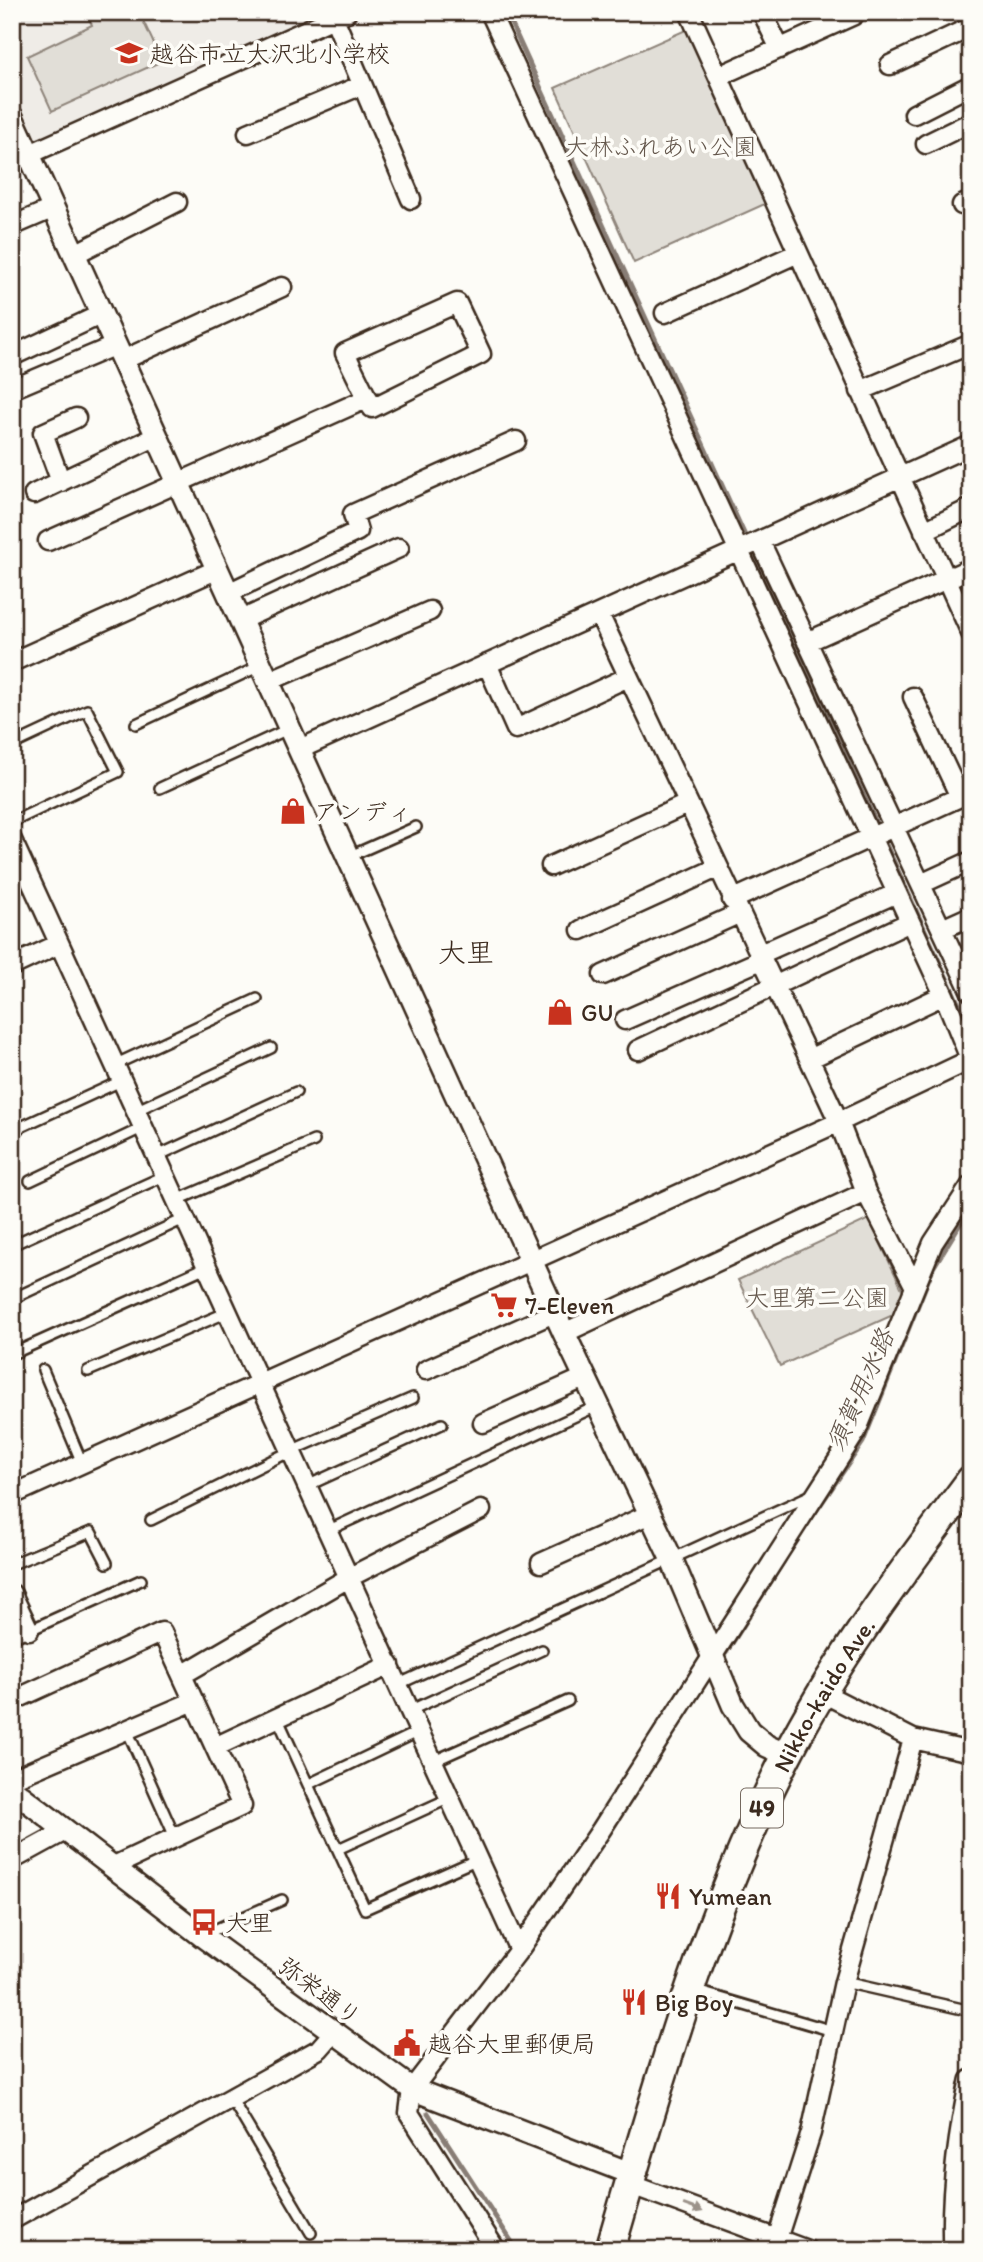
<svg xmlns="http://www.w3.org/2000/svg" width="983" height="2262" font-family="Itim,'Klee One',sans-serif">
<rect width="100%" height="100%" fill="#fdfcf7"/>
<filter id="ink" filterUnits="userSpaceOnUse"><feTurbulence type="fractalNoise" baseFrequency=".0143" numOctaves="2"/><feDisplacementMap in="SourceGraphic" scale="14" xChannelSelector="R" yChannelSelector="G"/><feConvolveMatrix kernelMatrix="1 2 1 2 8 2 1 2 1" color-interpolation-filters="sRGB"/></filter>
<g filter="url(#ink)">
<path fill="#efece7" d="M 12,12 L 334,12 L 37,148 L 12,94 Z"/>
<path fill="#e1ded7" stroke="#8e847a" stroke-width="2" d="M 97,12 L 107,12 L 110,19 L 124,12 L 139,12 L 162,61 L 52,111 L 27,56 L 92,25 L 88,16 Z
M 688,29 L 767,203 L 634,263 L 555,88 Z
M 869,1219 L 903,1291 L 893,1315 L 780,1366 L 738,1280 Z"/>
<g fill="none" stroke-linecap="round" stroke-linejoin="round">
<path stroke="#887d74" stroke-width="5" d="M 506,12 L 971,1031
M 810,1520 L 863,1442 L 933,1268 L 971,1206
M 726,1653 L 784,1561
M 428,2113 L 517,2250"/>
<defs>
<path id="service" d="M 136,724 L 260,666
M 12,745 L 87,710 L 118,772 L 12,822
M 160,788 L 288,729
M 348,857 L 416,827
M 114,1065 L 257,999
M 135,1111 L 271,1048
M 12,1131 L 121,1081
M 155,1157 L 296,1092
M 30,1181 L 142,1128
M 175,1201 L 314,1141
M 12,1245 L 164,1176
M 12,1299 L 184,1219
M 12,1354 L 206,1267
M 43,1370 L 82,1463
M 88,1371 L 228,1312
M 309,1485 L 442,1424
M 151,1520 L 293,1450 L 413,1398
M 329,1530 L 597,1406
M 12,1564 L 91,1532 L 107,1563
M 12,1638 L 141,1580
M 399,1684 L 811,1495
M 411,1710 L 542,1650
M 277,1717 L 365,1909 L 478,1859
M 127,1730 L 175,1837
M 434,1761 L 568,1701
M 309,1784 L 420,1731
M 338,1849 L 450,1798
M 203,1935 L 282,1900
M 844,1982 L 971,2011
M 693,1990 L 833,2031
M 231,2098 L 311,2233"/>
<path id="minor" d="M 490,12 L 944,995 L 971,1061
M 689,12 L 971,633
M 762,12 L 780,49
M 334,18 L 411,199
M 890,65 L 971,27
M 719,76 L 854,15 L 853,12
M 914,114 L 971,85
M 248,133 L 362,85
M 926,144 L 971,122
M 12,162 L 347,12
M 962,205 L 971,201
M 12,226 L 54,208
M 75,254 L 177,202
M 457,303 L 481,354 L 372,408 L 345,353 Z
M 665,313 L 798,253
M 12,356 L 102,314
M 123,360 L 282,287
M 12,389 L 116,345
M 860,391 L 971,344
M 61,482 L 43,433 L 76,418
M 34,494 L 157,436
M 924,531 L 971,508
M 48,541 L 368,398
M 760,541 L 971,992
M 228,593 L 358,531 L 353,514 L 516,441
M 599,614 L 839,1122 L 866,1192 L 914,1285
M 241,620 L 399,548
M 807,642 L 971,568
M 12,662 L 218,569
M 487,664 L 516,729 L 628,677
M 269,681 L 430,611
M 913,697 L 960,797
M 300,749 L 971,445
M 12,840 L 519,1950
M 551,866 L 687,804
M 921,884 L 971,861
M 732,900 L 971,792
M 942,929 L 971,916
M 581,930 L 717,868
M 758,955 L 897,893
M 12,966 L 59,944
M 603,975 L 738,914
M 625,1020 L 761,960
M 638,1050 L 910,922
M 809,1059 L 944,995
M 564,1333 L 866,1192
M 426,1370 L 556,1312
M 483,1423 L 586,1377
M 12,1495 L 839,1122 L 970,1060
M 541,1563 L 650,1514
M 12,1594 L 29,1630
M 182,1675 L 350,1577 L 481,1510
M 823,1693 L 913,1739 L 971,1752
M 12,1701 L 162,1632 L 242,1806 L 112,1867
M 215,1747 L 390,1665
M 12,1779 L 194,1701
M 12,1860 L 65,1831
M 629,2184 L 807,2250
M 12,2220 L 319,2049 L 333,2033
M 777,2239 L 811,2133 L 844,1982 L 913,1739
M 496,2250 L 409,2113 L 412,2089 L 519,1950 L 601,1830 L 856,1432 L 933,1243 L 971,1185"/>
<path id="tertiary" d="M 12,117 L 564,1333 L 671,1558 L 733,1705 L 749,1731 L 767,1746 L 787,1755
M 12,1789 L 201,1935 L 412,2089 L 632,2174
M 954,2250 C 951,2193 959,2137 971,2081"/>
<g id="primary">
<path id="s1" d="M 610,2250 C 659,2082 706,1914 786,1757 C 836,1658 905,1569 971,1480"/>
</g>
</defs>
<use href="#service" stroke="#3b2a1e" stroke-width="14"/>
<use href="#minor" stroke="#3b2a1e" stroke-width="23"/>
<use href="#tertiary" stroke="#3b2a1e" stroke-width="26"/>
<use href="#primary" stroke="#3b2a1e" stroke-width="33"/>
<use href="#service" stroke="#fdfcf7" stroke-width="9"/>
<use href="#minor" stroke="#fdfcf7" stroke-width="18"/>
<use href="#tertiary" stroke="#fdfcf7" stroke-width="21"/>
<use href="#primary" stroke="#fdfcf7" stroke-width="28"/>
</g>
<defs><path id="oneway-solid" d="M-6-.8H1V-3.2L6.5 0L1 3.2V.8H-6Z" transform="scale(1.75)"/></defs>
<use fill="#9c938a" href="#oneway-solid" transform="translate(693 2208) rotate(20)"/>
</g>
<defs>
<symbol id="school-bare" viewBox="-9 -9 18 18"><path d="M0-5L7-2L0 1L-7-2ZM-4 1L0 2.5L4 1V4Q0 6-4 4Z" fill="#c8321e" stroke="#fdfcf7" stroke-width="2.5" paint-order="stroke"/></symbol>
<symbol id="shop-bare" viewBox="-9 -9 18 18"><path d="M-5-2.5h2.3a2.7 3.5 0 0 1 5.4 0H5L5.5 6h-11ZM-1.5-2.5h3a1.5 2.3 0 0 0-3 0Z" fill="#c8321e" stroke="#fdfcf7" stroke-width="2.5" paint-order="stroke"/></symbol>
<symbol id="supermarket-bare" viewBox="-9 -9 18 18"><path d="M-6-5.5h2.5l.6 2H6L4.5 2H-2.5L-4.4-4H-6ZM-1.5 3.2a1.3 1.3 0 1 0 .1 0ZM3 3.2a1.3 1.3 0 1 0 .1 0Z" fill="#c8321e" stroke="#fdfcf7" stroke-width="2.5" paint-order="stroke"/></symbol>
<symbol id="restaurant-bare" viewBox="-9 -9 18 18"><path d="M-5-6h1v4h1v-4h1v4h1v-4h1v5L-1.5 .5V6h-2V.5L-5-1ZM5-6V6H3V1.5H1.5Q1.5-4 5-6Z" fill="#c8321e" stroke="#fdfcf7" stroke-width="2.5" paint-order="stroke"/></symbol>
<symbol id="bus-bare" viewBox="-9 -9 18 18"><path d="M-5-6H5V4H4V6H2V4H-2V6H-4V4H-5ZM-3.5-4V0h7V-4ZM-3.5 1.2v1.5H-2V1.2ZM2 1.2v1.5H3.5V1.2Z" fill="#c8321e" stroke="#fdfcf7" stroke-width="2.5" paint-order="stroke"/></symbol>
<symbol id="civic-bare" viewBox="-9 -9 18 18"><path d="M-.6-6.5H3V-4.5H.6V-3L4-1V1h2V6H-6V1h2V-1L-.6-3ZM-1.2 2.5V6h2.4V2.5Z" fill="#c8321e" stroke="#fdfcf7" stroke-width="2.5" paint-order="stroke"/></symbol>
</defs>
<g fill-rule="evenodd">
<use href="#school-bare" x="110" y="34" width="38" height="38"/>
<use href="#shop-bare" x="274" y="792" width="38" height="38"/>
<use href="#shop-bare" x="541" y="993" width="38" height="38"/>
<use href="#supermarket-bare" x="485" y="1286" width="38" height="38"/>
<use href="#restaurant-bare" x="649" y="1877" width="38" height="38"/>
<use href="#bus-bare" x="185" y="1903" width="38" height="38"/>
<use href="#restaurant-bare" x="615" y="1983" width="38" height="38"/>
<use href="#civic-bare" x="388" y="2024" width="38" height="38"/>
</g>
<g text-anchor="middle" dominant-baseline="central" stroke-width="7" stroke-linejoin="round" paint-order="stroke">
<rect fill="#fdfcf7" stroke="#75695f" stroke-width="2" x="741" y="1788.5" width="42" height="39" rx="5"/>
<g font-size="23" font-weight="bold" fill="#3b2a1e">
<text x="762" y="1808">49</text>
</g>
<g font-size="24" fill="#3b2a1e" stroke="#fdfcf7" text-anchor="start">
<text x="150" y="53">越谷市立大沢北小学校</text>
<text x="314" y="811">アンディ</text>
<text x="581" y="1012">GU</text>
<text x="525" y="1305">7-Eleven</text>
<text x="689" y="1896">Yumean</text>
<text x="225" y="1922">大里</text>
<text x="655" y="2002">Big Boy</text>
<text x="428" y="2043">越谷大里郵便局</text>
</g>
<g font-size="24" fill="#64574c" stroke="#fdfcf7">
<text x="661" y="146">大林ふれあい公園</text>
<text x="817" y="1297">大里第二公園</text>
</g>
<g font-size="24" fill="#3b2a1e" stroke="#fdfcf7">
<text stroke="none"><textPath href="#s1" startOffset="597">Nikko-kaido Ave.</textPath></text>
<text transform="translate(320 1991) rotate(37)">弥栄通り</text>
</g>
<g font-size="26" font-style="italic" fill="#615349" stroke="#fdfcf7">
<text transform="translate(860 1390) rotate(-66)">須賀用水路</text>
</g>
<g font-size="28" fill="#3b2a1e" stroke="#fdfcf7">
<text x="466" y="952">大里</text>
</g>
</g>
<rect width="983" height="2262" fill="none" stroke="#fdfcf7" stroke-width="42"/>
<rect x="21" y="21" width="941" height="2220" fill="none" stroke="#3b2a1e" stroke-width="2.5" filter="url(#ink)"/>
</svg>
